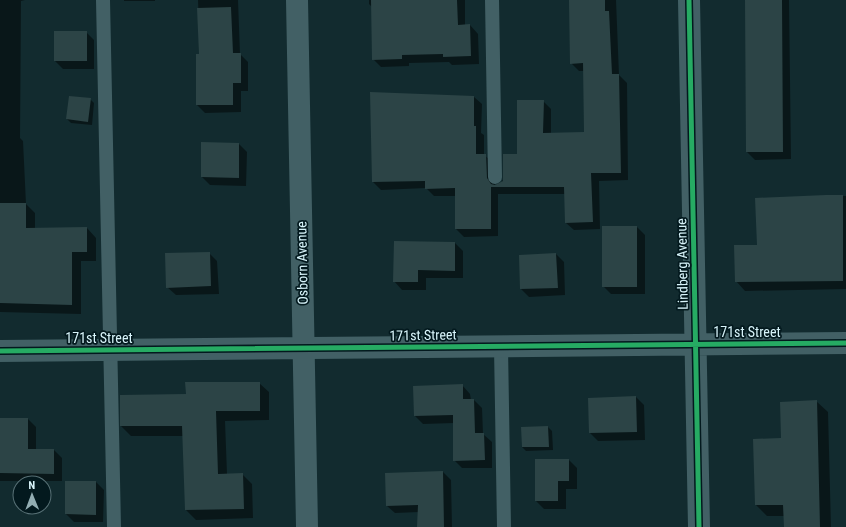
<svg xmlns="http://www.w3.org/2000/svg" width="846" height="527" font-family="'Roboto Condensed',sans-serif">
<rect width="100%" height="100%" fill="#122b2f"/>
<path fill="#0007" d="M 0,0 L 25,0 L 21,1 L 20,138 L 23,141 L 26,204 L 35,213 L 35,229 L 87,228 L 96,238 L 96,261 L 81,261 L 81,314 L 0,312 Z
M 124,0 L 155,0 L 155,1 L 124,1 Z
M 198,0 L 238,0 L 240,54 L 248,62 L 248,91 L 241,91 L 241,112 L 205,113 L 197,105 L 200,55 Z
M 369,0 L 465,0 L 465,26 L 470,25 L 478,34 L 479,64 L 452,65 L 449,62 L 409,63 L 409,66 L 381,67 L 373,59 L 372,7 L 369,4 Z
M 570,0 L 616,0 L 619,75 L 627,83 L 628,180 L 599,181 L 600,229 L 574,230 L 566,223 L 565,194 L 498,194 L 498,236 L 464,237 L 456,229 L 456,196 L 434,196 L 426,188 L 381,190 L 373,182 L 474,97 L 482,104 L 481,133 L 484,135 L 484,155 L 494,163 L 495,186 L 500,185 L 518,155 L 543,101 L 551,109 L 551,133 L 585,133 L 585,71 L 579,71 L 571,63 Z
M 746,0 L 789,0 L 791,159 L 755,160 L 747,152 Z
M 86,32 L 94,40 L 94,69 L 63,69 L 55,61 Z
M 90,99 L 94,103 L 92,125 L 71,123 L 67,119 Z
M 239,144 L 247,152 L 246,186 L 210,185 L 202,177 Z
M 826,196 L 846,196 L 846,289 L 745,291 L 736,281 L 758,245 Z
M 637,227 L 645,235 L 645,294 L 611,294 L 603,286 Z
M 395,242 L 455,243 L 463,251 L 463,278 L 426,278 L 426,290 L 402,290 L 394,281 Z
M 209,253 L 217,261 L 219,294 L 176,295 L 167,287 Z
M 556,254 L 564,262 L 565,295 L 529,297 L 521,289 Z
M 259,383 L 269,392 L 269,420 L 225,421 L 227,474 L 242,474 L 252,484 L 253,518 L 196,520 L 186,510 L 183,436 L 131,436 L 121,426 L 187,395 Z
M 462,385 L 470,394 L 471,400 L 474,400 L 482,408 L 483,434 L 492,442 L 492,468 L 462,468 L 454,460 L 454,423 L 423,424 L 415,416 L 414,387 Z
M 636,397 L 644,405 L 645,440 L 598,441 L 590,433 L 589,399 Z
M 816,401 L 828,412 L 831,527 L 785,527 L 784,516 L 767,516 L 756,505 L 782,439 Z
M 0,419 L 28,419 L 36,427 L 36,450 L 54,450 L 62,458 L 62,481 L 0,481 Z
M 548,427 L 552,431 L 553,450 L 526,451 L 522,447 Z
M 536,460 L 569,460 L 577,468 L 577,489 L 566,489 L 566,509 L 544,509 L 536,501 Z
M 443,472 L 451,480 L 452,527 L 418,527 L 419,512 L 395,513 L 387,506 Z
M 66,482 L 96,482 L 104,490 L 103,522 L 74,522 L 66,514 Z"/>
<path fill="#2c4446" d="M 371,0 L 457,0 L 458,25 L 470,24 L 471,56 L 443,57 L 443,54 L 402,55 L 402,59 L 372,60 Z
M 569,0 L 605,0 L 605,11 L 609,11 L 612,74 L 619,74 L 621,173 L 591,173 L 593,222 L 565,223 L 564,187 L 491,187 L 491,229 L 455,229 L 455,188 L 425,189 L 425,181 L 372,182 L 370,92 L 474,96 L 474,126 L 476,126 L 476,154 L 486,154 L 487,178 L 491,184 L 495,185 L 503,181 L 503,154 L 517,154 L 517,100 L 544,100 L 543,133 L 584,132 L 583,63 L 570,64 Z
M 745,0 L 782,0 L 783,152 L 746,152 Z
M 231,7 L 233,53 L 241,53 L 241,83 L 233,83 L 233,105 L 196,105 L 196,54 L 199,54 L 197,8 Z
M 54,31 L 87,31 L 87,61 L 54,61 Z
M 69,96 L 91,98 L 88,122 L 66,119 Z
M 201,142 L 239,143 L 239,178 L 201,177 Z
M 826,195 L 843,195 L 843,281 L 735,282 L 734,245 L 757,245 L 755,198 Z
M 0,203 L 26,203 L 26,228 L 87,227 L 87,252 L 72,252 L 72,305 L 0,303 Z
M 602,226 L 637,226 L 637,287 L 602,287 Z
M 394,241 L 455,242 L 455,271 L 418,270 L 418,282 L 393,282 Z
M 210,252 L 211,286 L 166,288 L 165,253 Z
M 556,253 L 558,288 L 520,289 L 519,255 Z
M 185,382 L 260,382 L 260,411 L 216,411 L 218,474 L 243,473 L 244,509 L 185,510 L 182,426 L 120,426 L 120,395 L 186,394 Z
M 463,384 L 463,399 L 474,399 L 475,433 L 484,433 L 485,460 L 453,461 L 453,415 L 414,416 L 413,386 Z
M 636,396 L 637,432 L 589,433 L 588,398 Z
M 817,400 L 820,527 L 784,527 L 783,505 L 755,505 L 753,439 L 781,438 L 780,402 Z
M 0,418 L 28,418 L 28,449 L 54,449 L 54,474 L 0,473 Z
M 548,426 L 549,447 L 522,447 L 521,427 Z
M 535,459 L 569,459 L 569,481 L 558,481 L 558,501 L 535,501 Z
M 443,471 L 444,527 L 417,527 L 418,505 L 386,506 L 385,473 Z
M 65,481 L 96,481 L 96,515 L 65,514 Z"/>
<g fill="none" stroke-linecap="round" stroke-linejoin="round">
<path stroke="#426065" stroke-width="14" d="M 103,0 L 114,527
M 492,0 L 495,177
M 501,347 L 504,527"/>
<path stroke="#426065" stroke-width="22" d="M 297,0 L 307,527
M 689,0 L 699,527
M 0,351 L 846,343"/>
<defs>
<path id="cycleway" d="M 689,0 L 699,527
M 0,351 L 846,343"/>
</defs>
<use href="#cycleway" stroke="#03191e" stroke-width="8"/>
<use href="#cycleway" stroke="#26ab63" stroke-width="5"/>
</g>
<g text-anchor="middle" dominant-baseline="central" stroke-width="3.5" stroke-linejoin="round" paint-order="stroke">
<g font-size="14" fill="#d8f4fa" stroke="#03191e">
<text transform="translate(302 263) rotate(-91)">Osborn Avenue</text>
<text transform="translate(682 264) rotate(-91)">Lindberg Avenue</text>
<text x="747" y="332">171st Street</text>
<text transform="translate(423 335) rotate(-1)">171st Street</text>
<text x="99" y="338">171st Street</text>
</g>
</g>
<g transform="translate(32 495) rotate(359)"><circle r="19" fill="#03191e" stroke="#587176"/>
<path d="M0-3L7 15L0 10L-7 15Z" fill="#93aeb3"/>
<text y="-6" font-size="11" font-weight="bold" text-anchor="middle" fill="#d8f4fa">N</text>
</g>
</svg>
